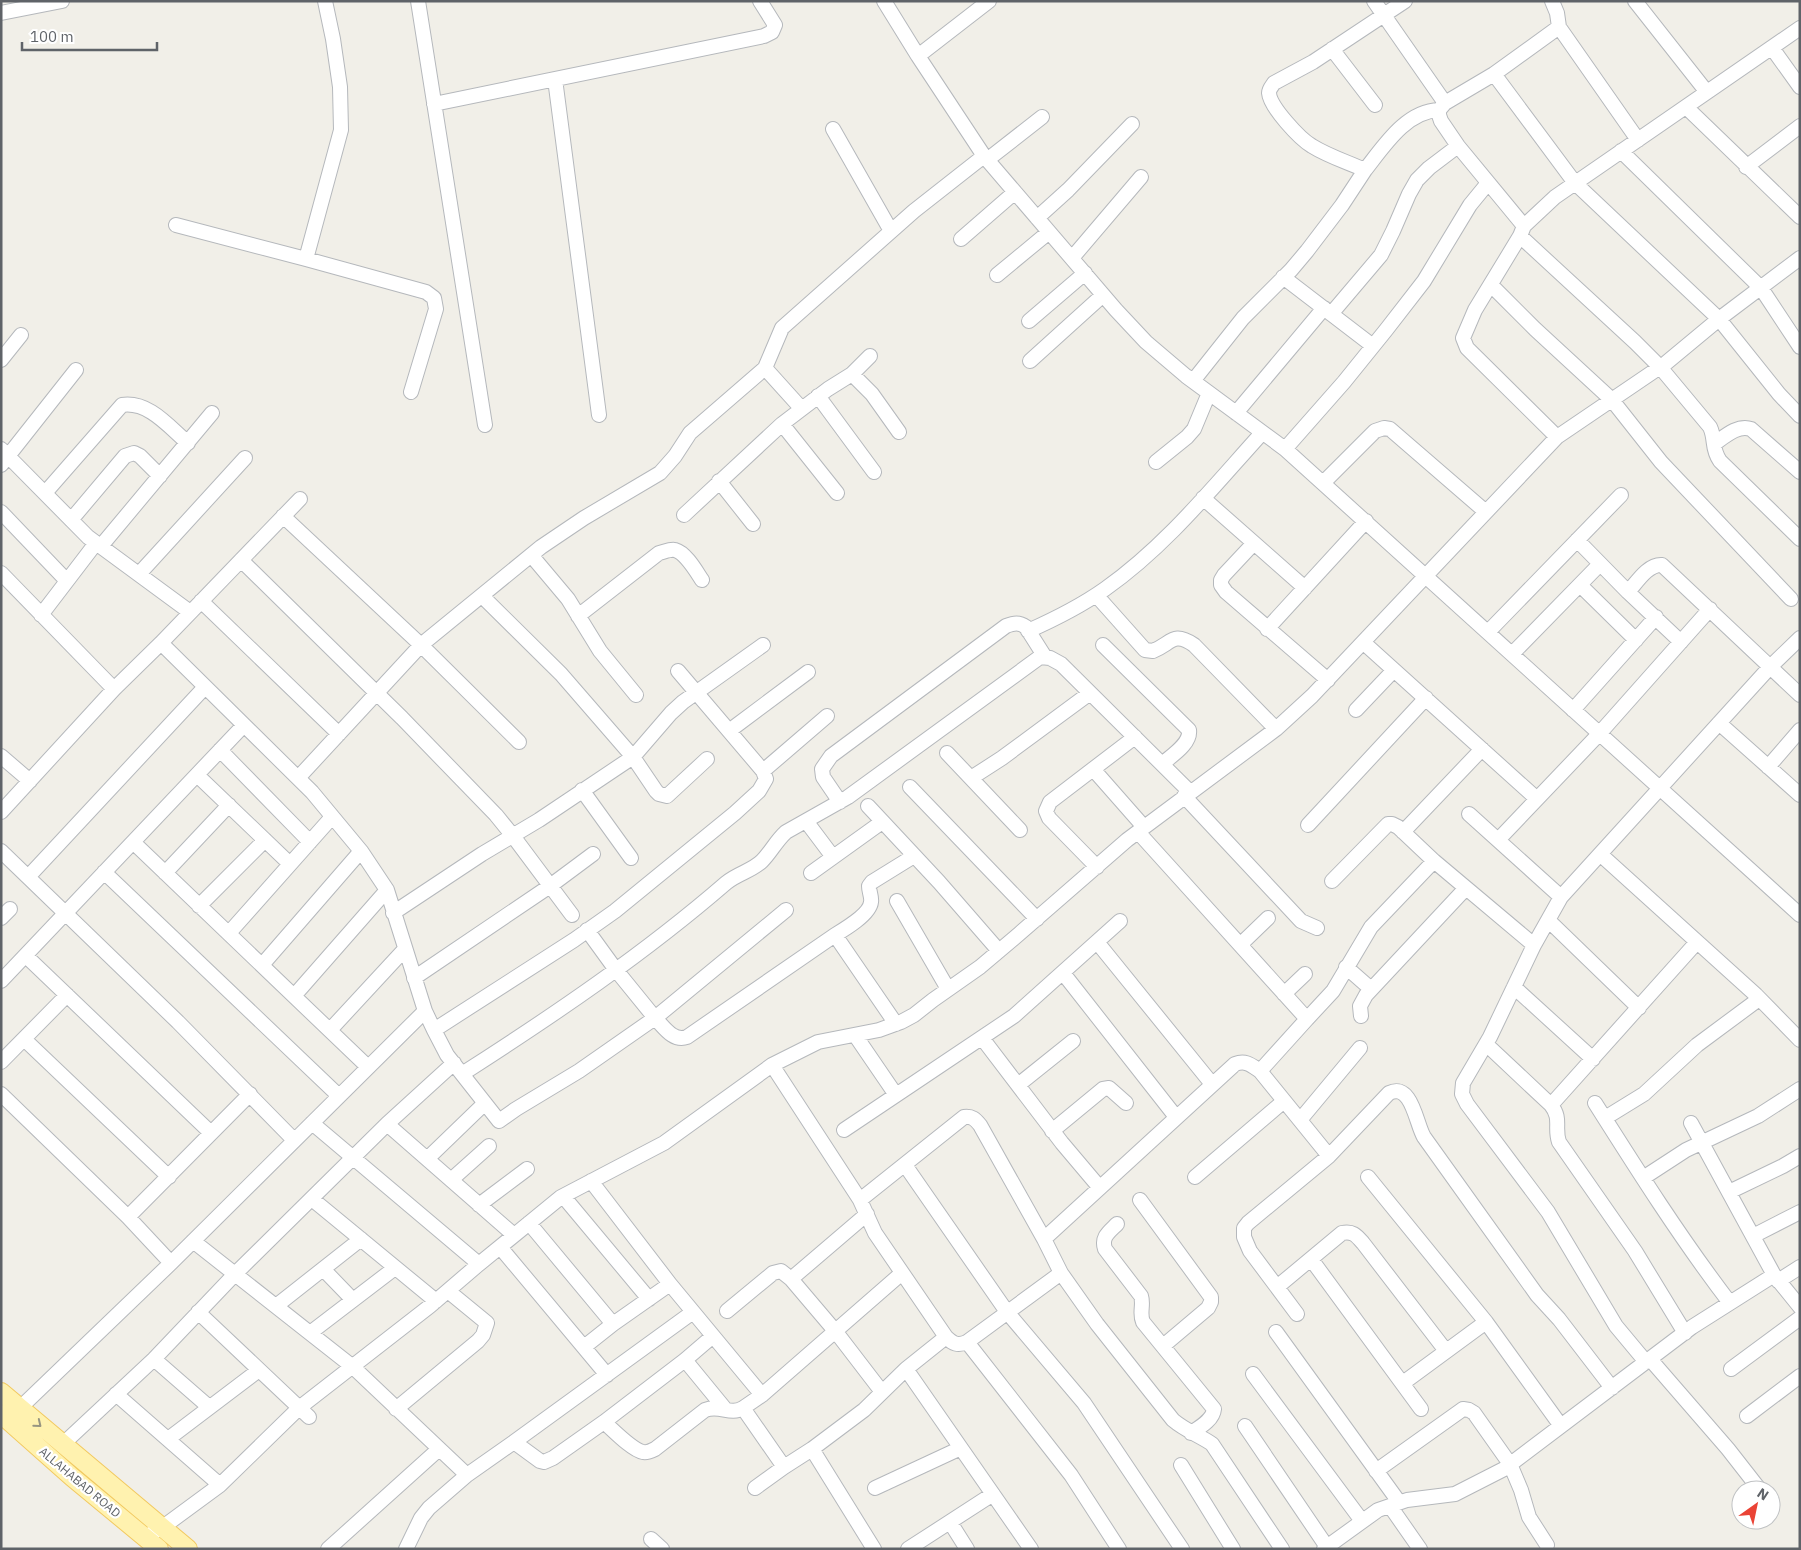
<svg xmlns="http://www.w3.org/2000/svg" width="1801" height="1550" font-family="'IBM Plex Sans',sans-serif">
<rect width="100%" height="100%" fill="#f1efe8"/>
<g fill="none" stroke-linecap="round" stroke-linejoin="round">
<defs>
<path id="minor" d="M 418,1 L 485,425
M 884,1 L 918,56 L 984,156 L 1116,310 L 1146,342 L 1186,376 L 1285,449 L 1800,915
M 1374,1 L 1445,103
M 1552,1 L 1557,13 L 1559,27 L 1638,140
M 1635,1 L 1706,91
M 1,13 L 62,1
M 1772,48 L 1800,87
M 1332,49 L 1375,105
M 918,56 L 989,1
M 1494,74 L 1575,183 L 1719,319 L 1779,394 L 1800,416
M 555,79 L 599,415
M 434,104 L 764,36 L 772,32 L 775,25 L 760,1
M 1686,107 L 1800,217
M 833,129 L 891,231
M 1621,151 L 1761,288 L 1800,347
M 987,160 L 1042,117
M 1746,167 L 1800,126
M 1365,170 C 1384,146 1406,111 1439,110
M 1037,218 L 1068,190 L 1132,124
M 176,225 L 306,259 L 426,292 L 434,298 L 436,309 L 411,392
M 1524,226 L 1458,146 L 1441,121 L 1439,115 L 1439,110 L 1445,103 L 1494,74 L 1559,27
M 1520,236 L 1635,342 L 1660,367 L 1710,427 C 1716,440 1711,448 1720,461 L 1800,539
M 961,239 L 1015,192
M 1072,258 L 1141,177
M 306,259 L 341,130 L 340,87 L 333,39 L 325,1
M 997,275 L 1049,232
M 1283,277 L 1373,346
M 1491,285 L 1535,329 L 1612,400 L 1661,462 L 1791,599
M 1331,314 L 1381,255 L 1393,231 L 1409,194 L 1417,180 L 1429,168 L 1458,146
M 1029,321 L 1085,273
M 1,360 L 21,335
M 1030,361 L 1103,295
M 765,368 L 801,408
M 852,374 L 872,394 L 899,432
M 1193,381 L 1243,318 L 1291,270 L 1307,251 L 1342,205 L 1365,170 C 1347,162 1328,156 1312,146 C 1300,139 1270,107 1269,93 C 1269,89 1272,86 1274,83 L 1313,62 L 1405,1
M 818,396 L 874,472
M 1236,413 L 1324,308
M 782,424 L 837,493
M 1557,437 L 1467,348 L 1463,338 L 1475,310 L 1520,236 L 1524,226 L 1555,197 L 1800,28
M 1714,444 C 1724,437 1738,424 1751,429 L 1800,472
M 1,449 L 88,537 L 190,612
M 1285,449 L 1344,382 L 1386,330 L 1424,281 L 1470,205 L 1488,183
M 1156,462 L 1187,437 L 1194,429 L 1209,393
M 1,465 L 76,370
M 719,481 L 753,524
M 1323,483 L 1375,431 L 1384,428 L 1390,429 L 1486,512
M 45,493 L 122,405 C 149,401 169,427 188,443
M 1203,498 L 1305,588
M 1,512 L 67,581
M 684,515 L 782,424 L 828,389 L 852,374 L 870,356
M 283,516 L 421,645 L 519,742
M 71,520 L 125,456 L 134,453 L 140,456 L 160,476
M 1577,540 L 1628,592 L 1681,642
M 1254,543 L 1224,575 L 1221,580 L 1221,585 L 1226,592 L 1328,680
M 101,546 L 212,413
M 531,555 L 568,599 L 600,651 L 636,695
M 241,560 L 402,718 L 496,815 L 513,836 L 572,915
M 1,573 L 114,689
M 139,574 L 245,458
M 1580,585 L 1636,640
M 1628,592 C 1637,582 1648,564 1662,565 L 1800,695
M 1096,595 L 1145,650 L 1153,651 C 1172,643 1173,631 1194,645 L 1276,729
M 482,596 L 561,674 L 633,757 L 656,791 L 659,794 L 667,796 L 707,759
M 201,601 L 339,734
M 41,615 L 96,543
M 578,616 L 659,553 C 664,552 670,549 675,550 C 686,553 696,571 702,580
M 1267,629 L 1366,521
M 1028,631 C 1055,619 1081,606 1105,589 C 1166,546 1213,487 1262,433
M 1488,632 L 1621,495
M 161,643 L 312,792 L 361,851 L 387,890 L 425,1011 L 434,1030 L 447,1055 L 499,1121 L 516,1109 L 579,1071 L 655,1018 C 664,1027 673,1042 687,1037 L 835,935
M 1364,643 L 1537,799
M 1103,645 L 1189,730 C 1191,744 1171,756 1162,764
M 1512,654 L 1600,564
M 1356,710 L 1394,670
M 1573,710 L 1656,617
M 1719,723 L 1800,795
M 729,731 L 808,672
M 220,750 L 310,842
M 947,753 L 1020,830
M 1,756 L 30,781
M 1768,767 L 1800,730
M 1093,769 L 1144,827
M 763,771 L 827,716
M 197,775 L 290,864
M 298,778 L 421,645 L 541,547 L 584,518 L 660,473 L 675,456 L 690,433 L 765,368 L 782,328 L 914,211 L 984,156
M 971,778 L 1002,758 L 1090,693
M 910,787 L 1037,919
M 582,790 L 631,858
M 1184,796 L 1301,921 L 1317,928
M 840,802 L 823,777 L 822,769 L 831,756 L 1006,626 C 1014,623 1019,622 1026,627 L 1045,657
M 868,806 L 939,882 L 999,951
M 1,812 L 114,689 L 161,643 L 300,499
M 1469,814 L 1561,897
M 806,821 L 833,857
M 1308,825 L 1426,698
M 1403,832 L 1482,749
M 1498,840 L 1599,734 L 1710,609
M 133,842 L 368,1067
M 1,851 L 178,1022 L 294,1140
M 1600,854 L 1756,995 L 1800,1040
M 1097,867 L 1049,818 L 1046,811 L 1050,802 L 1135,737
M 104,872 L 339,1096
M 165,873 L 229,805
M 811,873 L 882,822
M 28,877 L 205,687
M 1332,881 L 1388,824 L 1392,824 L 1398,827 L 1434,861
M 897,901 L 948,989
M 199,906 L 265,840
M 393,913 L 482,854 L 539,820 L 633,757 L 671,713 L 683,702 L 763,645
M 1,918 L 10,909
M 1548,920 L 1639,1008
M 587,930 L 616,970 L 655,1018 L 786,910
M 229,933 L 332,817
M 1097,942 L 1212,1084
M 1240,945 L 1268,918
M 26,956 L 211,1133
M 262,965 L 361,851
M 1346,967 L 1371,989
M 1063,973 L 1176,1117
M 414,978 L 550,886 L 593,854
M 1,981 L 244,725
M 1514,987 L 1593,1059
M 1284,994 L 1305,974
M 294,996 L 387,890
M 1361,1016 L 1360,1006 L 1366,995 L 1466,888
M 1307,1019 L 1333,991 L 1371,927 L 1434,861 L 1534,945
M 896,1024 L 835,935 C 845,929 870,914 871,902 C 872,897 869,892 869,886 L 872,882 L 914,856
M 330,1030 L 405,949
M 434,1030 L 574,940 L 615,911 L 735,813 L 759,791 L 766,779 L 763,771 L 678,671
M 855,1035 L 896,1095
M 982,1038 L 1062,1143 L 1100,1188
M 24,1039 L 169,1177
M 1486,1044 L 1551,1105 C 1562,1119 1554,1127 1559,1142 L 1635,1251 L 1685,1333
M 1,1062 L 67,995
M 772,1065 L 860,1200 L 875,1233 L 946,1337
M 1260,1071 L 1329,1156 L 1389,1093 C 1412,1082 1416,1124 1424,1137 L 1537,1295 L 1559,1319 L 1612,1388
M 462,1074 C 554,1015 644,954 726,883 C 738,873 752,871 762,861 C 771,852 776,841 786,832 L 848,797 L 1040,657 L 1050,658 L 1061,664 L 1190,792
M 1018,1085 L 1073,1041
M 1,1094 L 128,1217 L 171,1263
M 1595,1103 C 1638,1171 1681,1239 1730,1303
M 1551,1105 L 1697,942
M 1605,1118 L 1644,1094 L 1697,1045 L 1759,999
M 1300,1120 L 1360,1048
M 312,1123 L 479,1264
M 1691,1123 L 1774,1275 L 1800,1307
M 387,1124 L 514,1235
M 844,1130 L 1014,1016 L 1120,921
M 1052,1131 L 1103,1089 L 1109,1088 L 1126,1103
M 427,1159 L 485,1103
M 905,1165 L 1007,1312 L 1084,1403 L 1182,1549
M 1195,1177 L 1284,1101
M 1368,1177 L 1486,1322 L 1561,1426
M 1643,1178 L 1686,1150 L 1758,1116 L 1800,1089
M 451,1180 L 489,1146
M 591,1181 L 670,1284
M 1729,1192 L 1783,1166 L 1800,1156
M 563,1196 L 649,1299
M 312,1199 L 436,1301
M 860,1200 L 964,1117 C 972,1116 975,1119 980,1125 L 1044,1239
M 1140,1200 L 1211,1297 L 1211,1302 L 1208,1308 L 1163,1346
M 479,1205 L 527,1169
M 867,1214 L 791,1279 L 836,1332 L 882,1392
M 128,1217 L 250,1094
M 529,1223 L 613,1324 L 670,1284 L 762,1395 L 743,1408 L 784,1467 L 812,1449 L 874,1549
M 1117,1224 C 1109,1232 1101,1237 1105,1249 L 1141,1296 C 1144,1305 1139,1313 1143,1322 L 1214,1409 C 1213,1420 1200,1427 1191,1433
M 1753,1236 L 1800,1212
M 193,1241 L 353,1367 L 467,1475 L 514,1442 L 540,1461 L 544,1462 L 553,1458 L 604,1422 C 613,1430 632,1450 643,1452 C 647,1453 651,1451 655,1449 L 705,1410 C 720,1404 730,1416 743,1408
M 500,1247 L 607,1375
M 1311,1259 L 1421,1409
M 323,1269 L 353,1300
M 1061,1273 L 1097,1324 L 1173,1420 C 1186,1431 1199,1435 1212,1444 L 1282,1549
M 1778,1281 L 1800,1267
M 1277,1287 L 1342,1233 C 1353,1231 1356,1235 1363,1243 L 1446,1351
M 276,1306 L 361,1239
M 727,1311 L 773,1273 L 781,1271 L 791,1279
M 198,1312 L 309,1417
M 1297,1314 L 1250,1251 L 1244,1237 L 1244,1228 L 1248,1223 L 1329,1156
M 1276,1332 L 1399,1502
M 310,1333 L 395,1268
M 967,1342 L 1071,1475 L 1119,1549
M 584,1347 L 613,1324
M 154,1359 L 209,1407
M 1650,1359 L 1728,1449 L 1760,1490
M 685,1360 L 726,1410
M 1646,1362 L 1616,1326 L 1548,1212 L 1467,1104 L 1462,1094 L 1463,1083 L 1490,1037 L 1534,945 L 1561,897 L 1770,667 L 1800,638
M 1731,1369 L 1800,1318
M 1253,1374 L 1362,1521
M 1403,1383 L 1486,1322
M 116,1394 L 220,1485
M 762,1395 L 902,1273
M 20,1408 L 171,1263 L 425,1011
M 396,1409 L 478,1341 L 483,1335 L 487,1323 L 448,1291
M 1747,1416 L 1800,1376
M 604,1422 L 685,1360 L 713,1336
M 1245,1426 L 1327,1547
M 168,1439 L 259,1370
M 514,1442 L 693,1312
M 63,1444 L 154,1359 L 235,1274 L 387,1124 L 454,1063
M 812,1449 L 864,1410 L 906,1369
M 1181,1465 L 1233,1549
M 1376,1471 L 1463,1409 L 1469,1410 L 1474,1413 L 1510,1464 L 1521,1490 L 1529,1517 L 1547,1545
M 755,1488 L 784,1467
M 875,1488 L 961,1448
M 1390,1506 L 1420,1549
M 950,1522 L 967,1549
M 145,1537 L 163,1527 L 220,1485 L 299,1408 L 430,1306 L 479,1264 L 561,1197 L 664,1143 L 772,1065 L 818,1042 L 879,1030 L 901,1022 L 914,1015 L 933,1000 L 980,967 L 1019,934 L 1127,840 L 1276,729 L 1312,696 L 1557,437 L 1666,363 L 1719,319 L 1800,258
M 651,1539 L 662,1549
M 328,1549 L 439,1449
M 406,1549 L 421,1518 L 429,1508 L 467,1475
M 908,1549 L 993,1494
M 1031,1549 L 906,1369 L 946,1337 C 953,1344 958,1346 967,1342 L 1061,1273 L 1044,1239 L 1235,1064 C 1246,1060 1251,1065 1260,1071 L 1307,1019 L 1138,832
M 1324,1549 L 1378,1510 L 1407,1500 L 1455,1494 L 1504,1469 L 1692,1327 L 1774,1275"/>
<path id="major" d="M 1,1392 L 188,1549
M 1,1414 L 72,1477 L 159,1549"/>
</defs>
<use href="#minor" stroke="#b5b8bc" stroke-width="16"/>
<use href="#major" stroke="#f2c960" stroke-width="20"/>
<use href="#minor" stroke="#fff" stroke-width="14"/>
<use href="#major" stroke="#fff2af" stroke-width="18"/>
</g>
<defs><path id="oneway-chevron" d="M-2-3.5L2.5 0L-2 3.5" fill="none" stroke-width="1.6" stroke-linecap="round" stroke-linejoin="round" transform="scale(1.25)"/></defs>
<use stroke="#979581" href="#oneway-chevron" transform="translate(38 1424) rotate(39)"/>
<g text-anchor="middle" dominant-baseline="central" stroke-width="4.5" stroke-linejoin="round" paint-order="stroke">
<g font-size="12" fill="#5f6368" stroke="#fff">
<text transform="translate(80 1482) rotate(40)">ALLAHABAD ROAD</text>
</g>
</g>
<rect width="1801" height="1550" fill="none" stroke="#5f6368" stroke-width="5"/>
<g transform="translate(1756 1505) rotate(33)"><circle r="24" fill="#ffffff" stroke="#bfc1c3"/>
<path d="M0-4L9 19L0 12L-9 19Z" fill="#ea4335"/>
<text y="-8" font-size="14" font-weight="bold" text-anchor="middle" fill="#5f6368">N</text>
</g>
<path d="M22 42v8h135v-8" fill="none" stroke="#5f6368" stroke-width="2.5"/>
<text x="30" y="42" font-size="15" fill="#5f6368" stroke="#ffffff" stroke-width="4" paint-order="stroke">100 m</text>
</svg>
